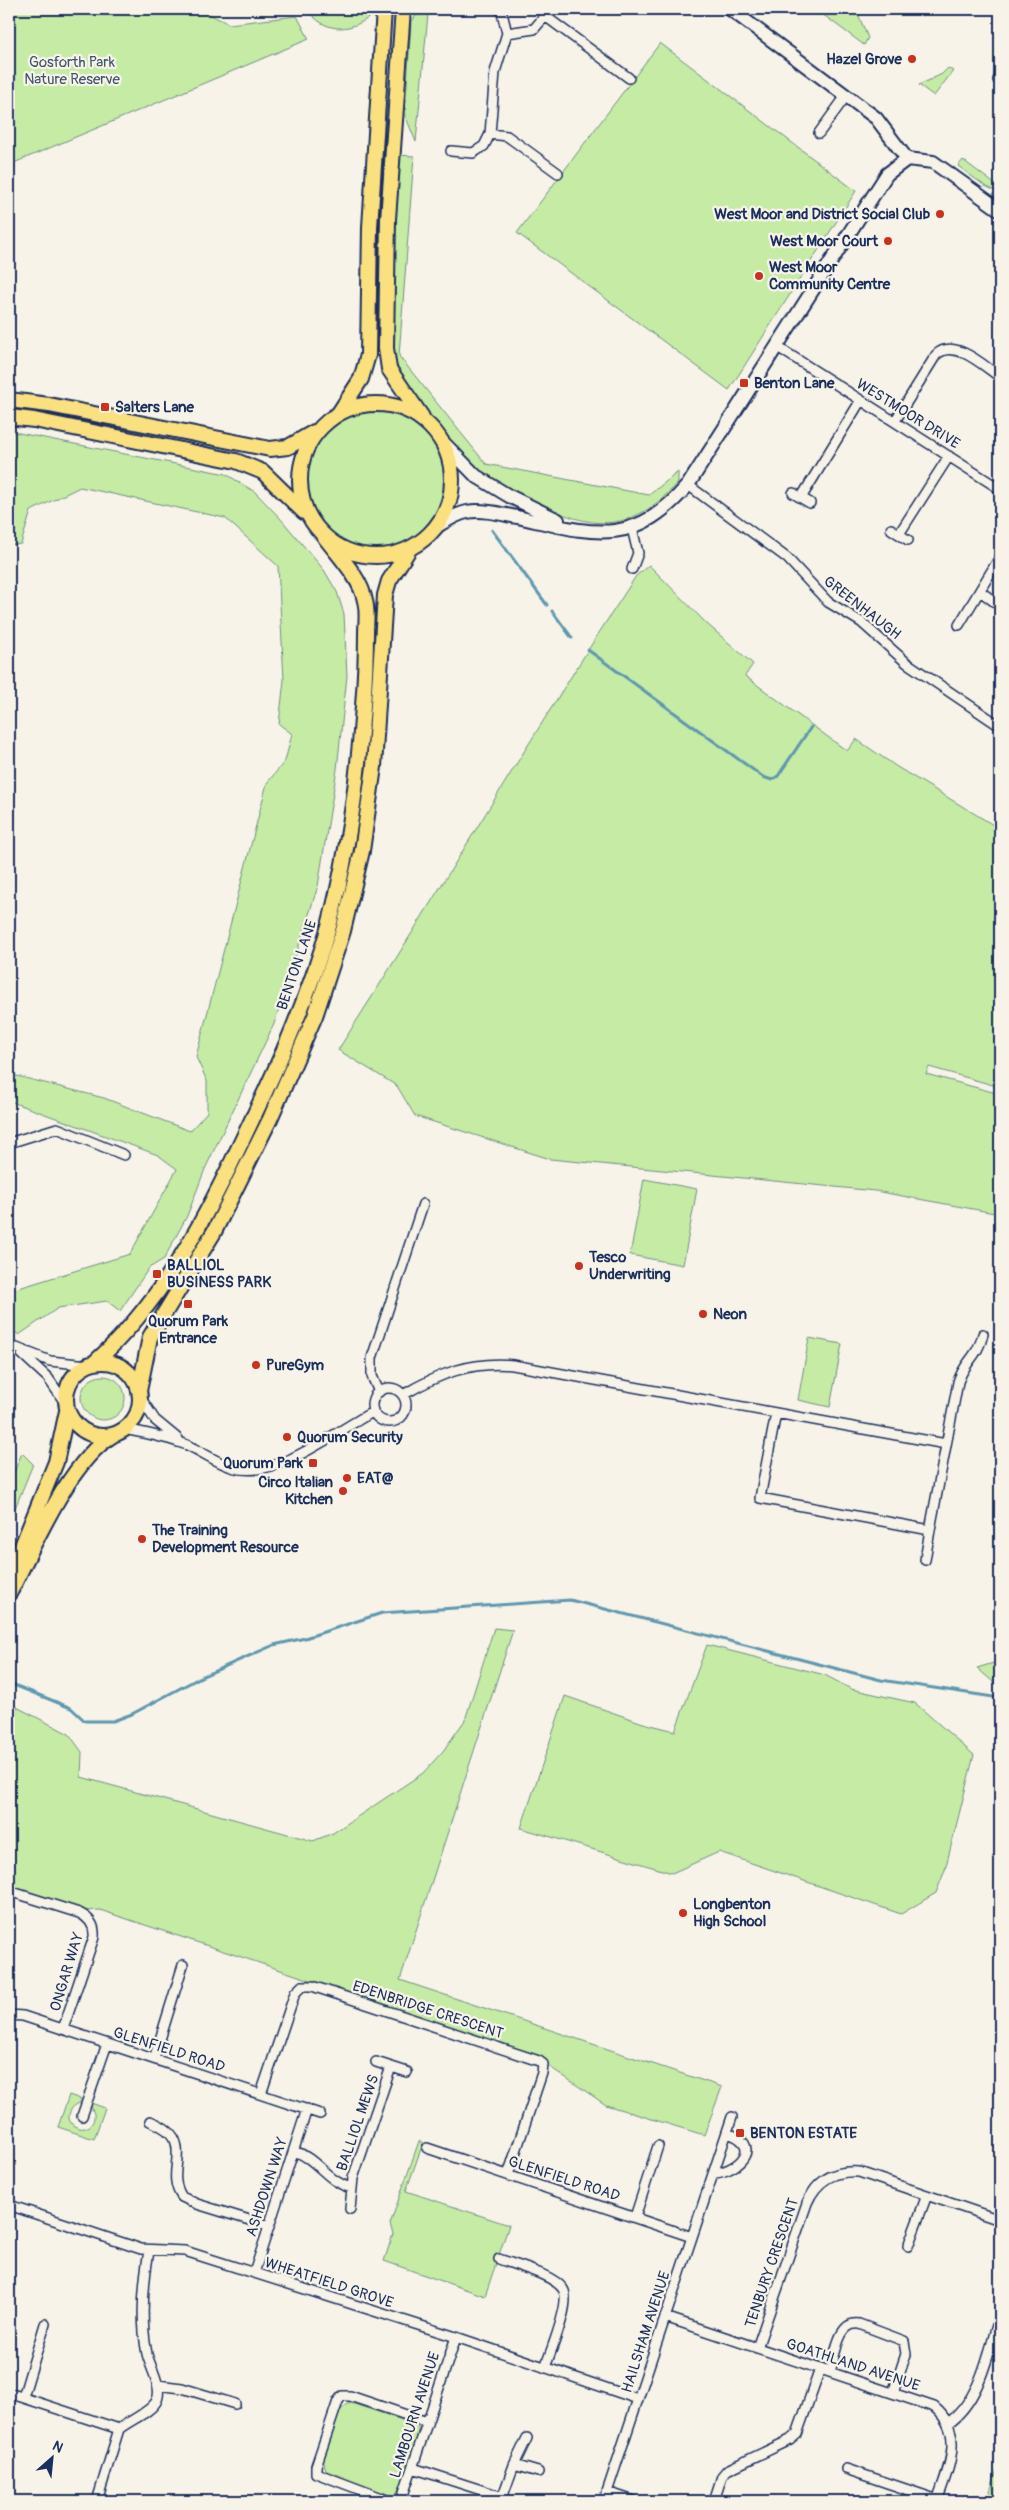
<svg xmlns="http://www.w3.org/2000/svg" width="1009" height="2510" font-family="Pangolin,sans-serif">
<rect width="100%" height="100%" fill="#f7f3e8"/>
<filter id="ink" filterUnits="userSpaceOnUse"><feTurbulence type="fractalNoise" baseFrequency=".02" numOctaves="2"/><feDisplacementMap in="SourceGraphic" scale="10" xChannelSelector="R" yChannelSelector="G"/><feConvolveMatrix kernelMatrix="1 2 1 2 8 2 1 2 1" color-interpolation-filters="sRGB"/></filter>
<g filter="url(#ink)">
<path fill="#c5eba5" stroke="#708d82" d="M 9,9 L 199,9 L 229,24 L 297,16 L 309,39 L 9,165 Z
M 307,9 L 372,9 L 371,16 C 349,33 324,33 307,9 Z
M 819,9 L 856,9 L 868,38 L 864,45 L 818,11 Z
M 428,14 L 416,142 L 405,115 L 411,23 L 416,15 Z
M 660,43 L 856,191 L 729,390 L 517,233 Z
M 948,68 L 953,71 L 934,96 L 919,85 L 942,74 Z
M 399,155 L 414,156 L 399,356 L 486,464 L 649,495 L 678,472 L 678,483 C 624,541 584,527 521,495 C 502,485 481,477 467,461 C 444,437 425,410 404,384 L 395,371 L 390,355 Z
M 963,160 L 1000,188 L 1000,193 L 985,186 L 958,166 Z
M307 480a69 69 0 1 1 138 0a69 69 0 1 1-138 0Z
M 9,431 L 226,474 L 255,492 L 280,518 L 324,570 L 337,592 L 344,614 L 347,676 L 337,769 L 318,886 L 274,1024 L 205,1169 L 187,1216 L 164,1259 L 149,1268 L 120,1311 L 107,1301 L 58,1308 L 19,1335 L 9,1328 L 9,1291 L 130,1254 L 177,1169 L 158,1155 L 9,1101 L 9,1074 L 104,1098 L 190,1131 L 207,1112 L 207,1081 L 196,1057 L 267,783 L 285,761 L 292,734 L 279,724 L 284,680 L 278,566 L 225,518 L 80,487 L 31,511 L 21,544 L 9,545 Z
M 649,565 L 707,624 L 753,664 L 745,676 L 847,751 L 856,739 L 897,767 L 1000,829 L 1000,1087 L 929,1067 L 926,1074 L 1000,1094 L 1000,1214 L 875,1191 L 550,1159 L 415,1116 L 397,1086 L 338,1050 C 439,893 533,732 636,576 Z
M 644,1179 L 697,1189 L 683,1265 L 630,1255 Z
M 809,1338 L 842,1344 L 830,1407 L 798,1400 Z
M81 1398a22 22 0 1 1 44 0a22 22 0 1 1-44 0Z
M 22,1453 L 33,1464 L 9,1523 L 9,1484 Z
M 494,1628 L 513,1630 L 400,1980 L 722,2087 L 704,2135 L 606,2105 L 547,2065 L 542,2057 L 100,1910 L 87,1911 L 9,1886 L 9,1703 L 69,1734 L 82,1752 L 81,1777 L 313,1841 L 333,1833 L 423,1773 L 443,1751 L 465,1720 Z
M 707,1645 L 825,1675 L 851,1689 L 915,1703 L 974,1755 L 945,1870 L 936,1893 L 901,1914 L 719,1852 L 672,1873 L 521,1828 L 565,1696 L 643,1723 L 675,1731 Z
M 1000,1661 L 1000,1688 L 977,1668 Z
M 69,2095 L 83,2100 C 79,2104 73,2105 71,2110 C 61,2127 91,2137 94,2118 C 95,2112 91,2109 91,2103 L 105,2108 L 94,2139 L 58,2127 Z
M 419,2141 L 423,2143 L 406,2191 L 509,2225 L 485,2296 L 384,2261 L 393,2234 L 390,2224 Z
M 351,2403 L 415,2424 L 418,2426 C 420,2439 403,2487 394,2496 L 387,2497 L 327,2473 L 323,2459 C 328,2442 332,2409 351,2403 Z
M 1000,2460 L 1000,2501 L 987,2501 Z"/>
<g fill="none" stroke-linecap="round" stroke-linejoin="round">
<path stroke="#5f97b0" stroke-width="3" d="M 492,530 L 547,605
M 552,611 L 572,638
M 588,650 L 763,777 L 772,780 L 778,776 L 811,727
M 9,1683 L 71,1708 L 85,1721 L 113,1721 L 132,1714 L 201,1677 L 274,1645 L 305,1638 L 382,1613 L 570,1600 L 881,1680 L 1000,1698"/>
<defs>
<path id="minor" d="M 501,9 L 507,33 L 534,29 L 545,16 L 629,78
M 998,80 L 1000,77
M 819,133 L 846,96
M 490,134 L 507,136 L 558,173
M 451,151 L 473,153 L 484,146 L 490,134 L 495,72 L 507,33
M 776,346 L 1000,489
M 895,421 L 936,355 C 954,337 985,367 1000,377
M 688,485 L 787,558 L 828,602 L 861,622 L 907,663 L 1000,726
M 793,493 L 810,503
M 801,498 L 861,400
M 632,528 L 638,553 L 632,569
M 891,529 L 908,540
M 899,534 L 949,456
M 980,591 L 1000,606
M 959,625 L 1000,557
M 9,1143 L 57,1128 L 124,1155
M 9,1345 L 50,1361 L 88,1365
M 22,1354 L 48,1378 L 66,1404
M372 1405a17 17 0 1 1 34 0a17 17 0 1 1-34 0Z
M 379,1392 L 372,1376 L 372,1358 L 423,1204
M 403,1395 C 438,1374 471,1361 513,1365 L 946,1444
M 140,1397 L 155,1420 L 178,1439
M 776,1413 L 760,1498 L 930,1530 L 958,1382 C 964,1362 978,1357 983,1334
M 124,1429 C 145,1433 167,1437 187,1445 C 203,1452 218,1464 235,1468 C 279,1479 335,1431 373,1412
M 925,1560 L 930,1530
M 9,1891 L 79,1913 C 90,1918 95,1926 94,1937 L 63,2029
M 9,2015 L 23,2016 L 320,2114
M 154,2059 L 183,1965
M 376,2062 L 407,2072
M 261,2094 L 295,1993 L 302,1986 L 312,1986 L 539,2061 L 543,2064 L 542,2073 L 508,2175
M 82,2116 L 107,2044
M 150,2121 C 200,2140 162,2169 182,2197 L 197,2204 L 269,2226
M 427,2148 L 692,2237
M 294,2151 C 318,2159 326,2181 351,2188
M 714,2173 C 740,2171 764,2144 727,2133
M 9,2205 L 141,2249 L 185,2251 L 456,2337 L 638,2399
M 350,2209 L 353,2178 L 391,2067
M 635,2217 L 658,2146
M 908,2246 L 927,2195
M 499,2259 C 515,2265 554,2275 563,2289 C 572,2302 550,2352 545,2368
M 254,2273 L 307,2109
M 665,2317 L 934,2407 C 966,2433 948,2469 937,2501
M 757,2348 L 807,2203 C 817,2180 834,2170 859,2172 L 1000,2220
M 830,2372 C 835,2357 838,2320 859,2324 L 904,2341 L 906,2354 L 893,2393
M 157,2385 L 182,2388 L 235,2404
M 9,2393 L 119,2429 L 97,2501
M 23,2397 L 45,2324
M 948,2423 C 981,2400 988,2352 1000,2316
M 119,2429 C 130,2420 149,2413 156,2402 C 164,2389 150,2367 147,2354 C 140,2319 143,2285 149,2251
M 514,2465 L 527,2438
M 413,2468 L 503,2497
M 846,2469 L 938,2500
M 607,2492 L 634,2501
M 390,2501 L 316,2473 L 316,2466 L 338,2401 L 342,2396 L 350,2396 L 427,2422
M 401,2501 L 456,2337
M 501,2501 L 514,2465 L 538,2472
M 604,2501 L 732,2117
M 714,2501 L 722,2476 L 727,2470 L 790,2440 L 797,2434 L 820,2369"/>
<path id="secondary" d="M 730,9 L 876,118 L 907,159
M 438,437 L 476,476 L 509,496 L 558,520
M 436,527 C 446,521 456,514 467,512 C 483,509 501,514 517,517 C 591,533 632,550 688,485 L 887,174 L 907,159 L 933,162 L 1000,210"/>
<path id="primary" d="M 403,9 L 388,219 L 386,348 L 389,369 L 422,417
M 9,400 L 49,405 L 270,449 L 288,447 L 314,432
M300 480a76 76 0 1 1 152 0a76 76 0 1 1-152 0Z
M 339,413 L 361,379 L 368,355 L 370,227 L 384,9
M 9,417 L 34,420 L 236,461 L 263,472 L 304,512
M66 1399a37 37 0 1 1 74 0a37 37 0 1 1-74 0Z
M 94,1363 C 160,1304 201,1227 238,1149 C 273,1077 307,1003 329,926 C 348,854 358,780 363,706 C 365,681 366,657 366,633 C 366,623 368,611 365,601 C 361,578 338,555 324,536
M 139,1391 L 150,1337 L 214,1232 L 270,1119 L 315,1016 L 343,931 L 362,851 L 374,767 L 385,595 L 389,581 L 410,548
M 9,1578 L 56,1462 L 67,1411
M 9,1594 C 33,1548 69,1461 113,1435"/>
</defs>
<use href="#minor" stroke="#1b2f5e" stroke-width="12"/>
<use href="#secondary" stroke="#1b2f5e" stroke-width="16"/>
<use href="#primary" stroke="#1b2f5e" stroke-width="18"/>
<use href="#minor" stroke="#f7f3e8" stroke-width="9"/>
<use href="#secondary" stroke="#f7f3e8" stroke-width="12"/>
<use href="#primary" stroke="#fbe080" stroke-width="14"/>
</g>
</g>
<g fill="#c8321e" stroke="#f7f3e8" stroke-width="2">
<circle cx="912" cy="59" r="5"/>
<circle cx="940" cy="214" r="5"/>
<circle cx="888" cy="241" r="5"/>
<circle cx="759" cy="276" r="5"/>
<rect x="739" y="378" width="10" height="10" rx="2.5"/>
<rect x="100" y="402" width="10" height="10" rx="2.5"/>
<circle cx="579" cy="1266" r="5"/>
<rect x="152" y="1269" width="10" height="10" rx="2.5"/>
<rect x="183" y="1299" width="10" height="10" rx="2.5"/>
<circle cx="703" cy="1314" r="5"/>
<circle cx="256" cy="1365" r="5"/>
<circle cx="287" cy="1437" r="5"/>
<rect x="308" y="1458" width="10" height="10" rx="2.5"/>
<circle cx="347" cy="1478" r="5"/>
<circle cx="343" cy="1491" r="5"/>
<circle cx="142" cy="1539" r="5"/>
<circle cx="683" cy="1913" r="5"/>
<rect x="735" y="2128" width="10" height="10" rx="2.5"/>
</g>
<g text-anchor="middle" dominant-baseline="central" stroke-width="4.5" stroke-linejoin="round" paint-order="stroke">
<g font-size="15" font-weight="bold" fill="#1b2f5e" stroke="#f7f3e8" text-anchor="start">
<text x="902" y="59" text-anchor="end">Hazel Grove</text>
<text x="930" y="214" text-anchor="end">West Moor and District Social Club</text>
<text x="878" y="241" text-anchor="end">West Moor Court</text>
<text x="769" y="267">West Moor<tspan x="769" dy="17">Community Centre</tspan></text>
<text x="754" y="383">Benton Lane</text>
<text x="115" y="407">Salters Lane</text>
<text x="589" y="1257">Tesco<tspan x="589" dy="17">Underwriting</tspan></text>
<text x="167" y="1265">BALLIOL<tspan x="167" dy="17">BUSINESS PARK</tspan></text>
<text x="713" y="1314">Neon</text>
<text x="188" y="1321" text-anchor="middle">Quorum Park<tspan x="188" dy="17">Entrance</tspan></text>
<text x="266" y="1365">PureGym</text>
<text x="297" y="1437">Quorum Security</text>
<text x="303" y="1463" text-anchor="end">Quorum Park</text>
<text x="357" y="1478">EAT@</text>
<text x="333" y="1482" text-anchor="end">Circo Italian<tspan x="333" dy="17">Kitchen</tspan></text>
<text x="152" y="1530">The Training<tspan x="152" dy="17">Development Resource</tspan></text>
<text x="693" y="1904">Longbenton<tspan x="693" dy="17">High School</tspan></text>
<text x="750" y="2133">BENTON ESTATE</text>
</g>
<g font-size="15" fill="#3d556c" stroke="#f7f3e8">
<text x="72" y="62">Gosforth Park<tspan x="72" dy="17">Nature Reserve</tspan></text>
</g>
<g font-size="15" fill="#1b2f5e" stroke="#f7f3e8">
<text transform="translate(908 414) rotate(32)">WESTMOOR DRIVE</text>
<text transform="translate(862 608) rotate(38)">GREENHAUGH</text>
<text transform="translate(297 965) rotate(-71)">BENTON LANE</text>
<text transform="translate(67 1972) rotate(-73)">ONGAR WAY</text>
<text transform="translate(428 2010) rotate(18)">EDENBRIDGE CRESCENT</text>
<text transform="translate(169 2050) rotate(18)">GLENFIELD ROAD</text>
<text transform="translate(358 2123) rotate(-71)">BALLIOL MEWS</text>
<text transform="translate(564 2179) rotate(18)">GLENFIELD ROAD</text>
<text transform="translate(267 2187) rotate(-72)">ASHDOWN WAY</text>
<text transform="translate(772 2263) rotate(-71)">TENBURY CRESCENT</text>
<text transform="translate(329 2283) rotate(18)">WHEATFIELD GROVE</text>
<text transform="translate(646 2332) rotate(-72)">HAILSHAM AVENUE</text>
<text transform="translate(853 2365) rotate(18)">GOATHLAND AVENUE</text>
<text transform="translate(415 2415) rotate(-72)">LAMBOURN AVENUE</text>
</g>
</g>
<rect width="1009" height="2510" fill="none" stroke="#f7f3e8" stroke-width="30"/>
<rect x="15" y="15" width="979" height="2480" fill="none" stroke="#1b2f5e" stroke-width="2" filter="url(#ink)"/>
<g transform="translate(52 2458) rotate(27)" stroke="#f7f3e8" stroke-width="4" paint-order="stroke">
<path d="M0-4L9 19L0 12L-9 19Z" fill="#1b2f5e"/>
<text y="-8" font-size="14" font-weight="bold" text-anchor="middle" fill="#1b2f5e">N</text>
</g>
</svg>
